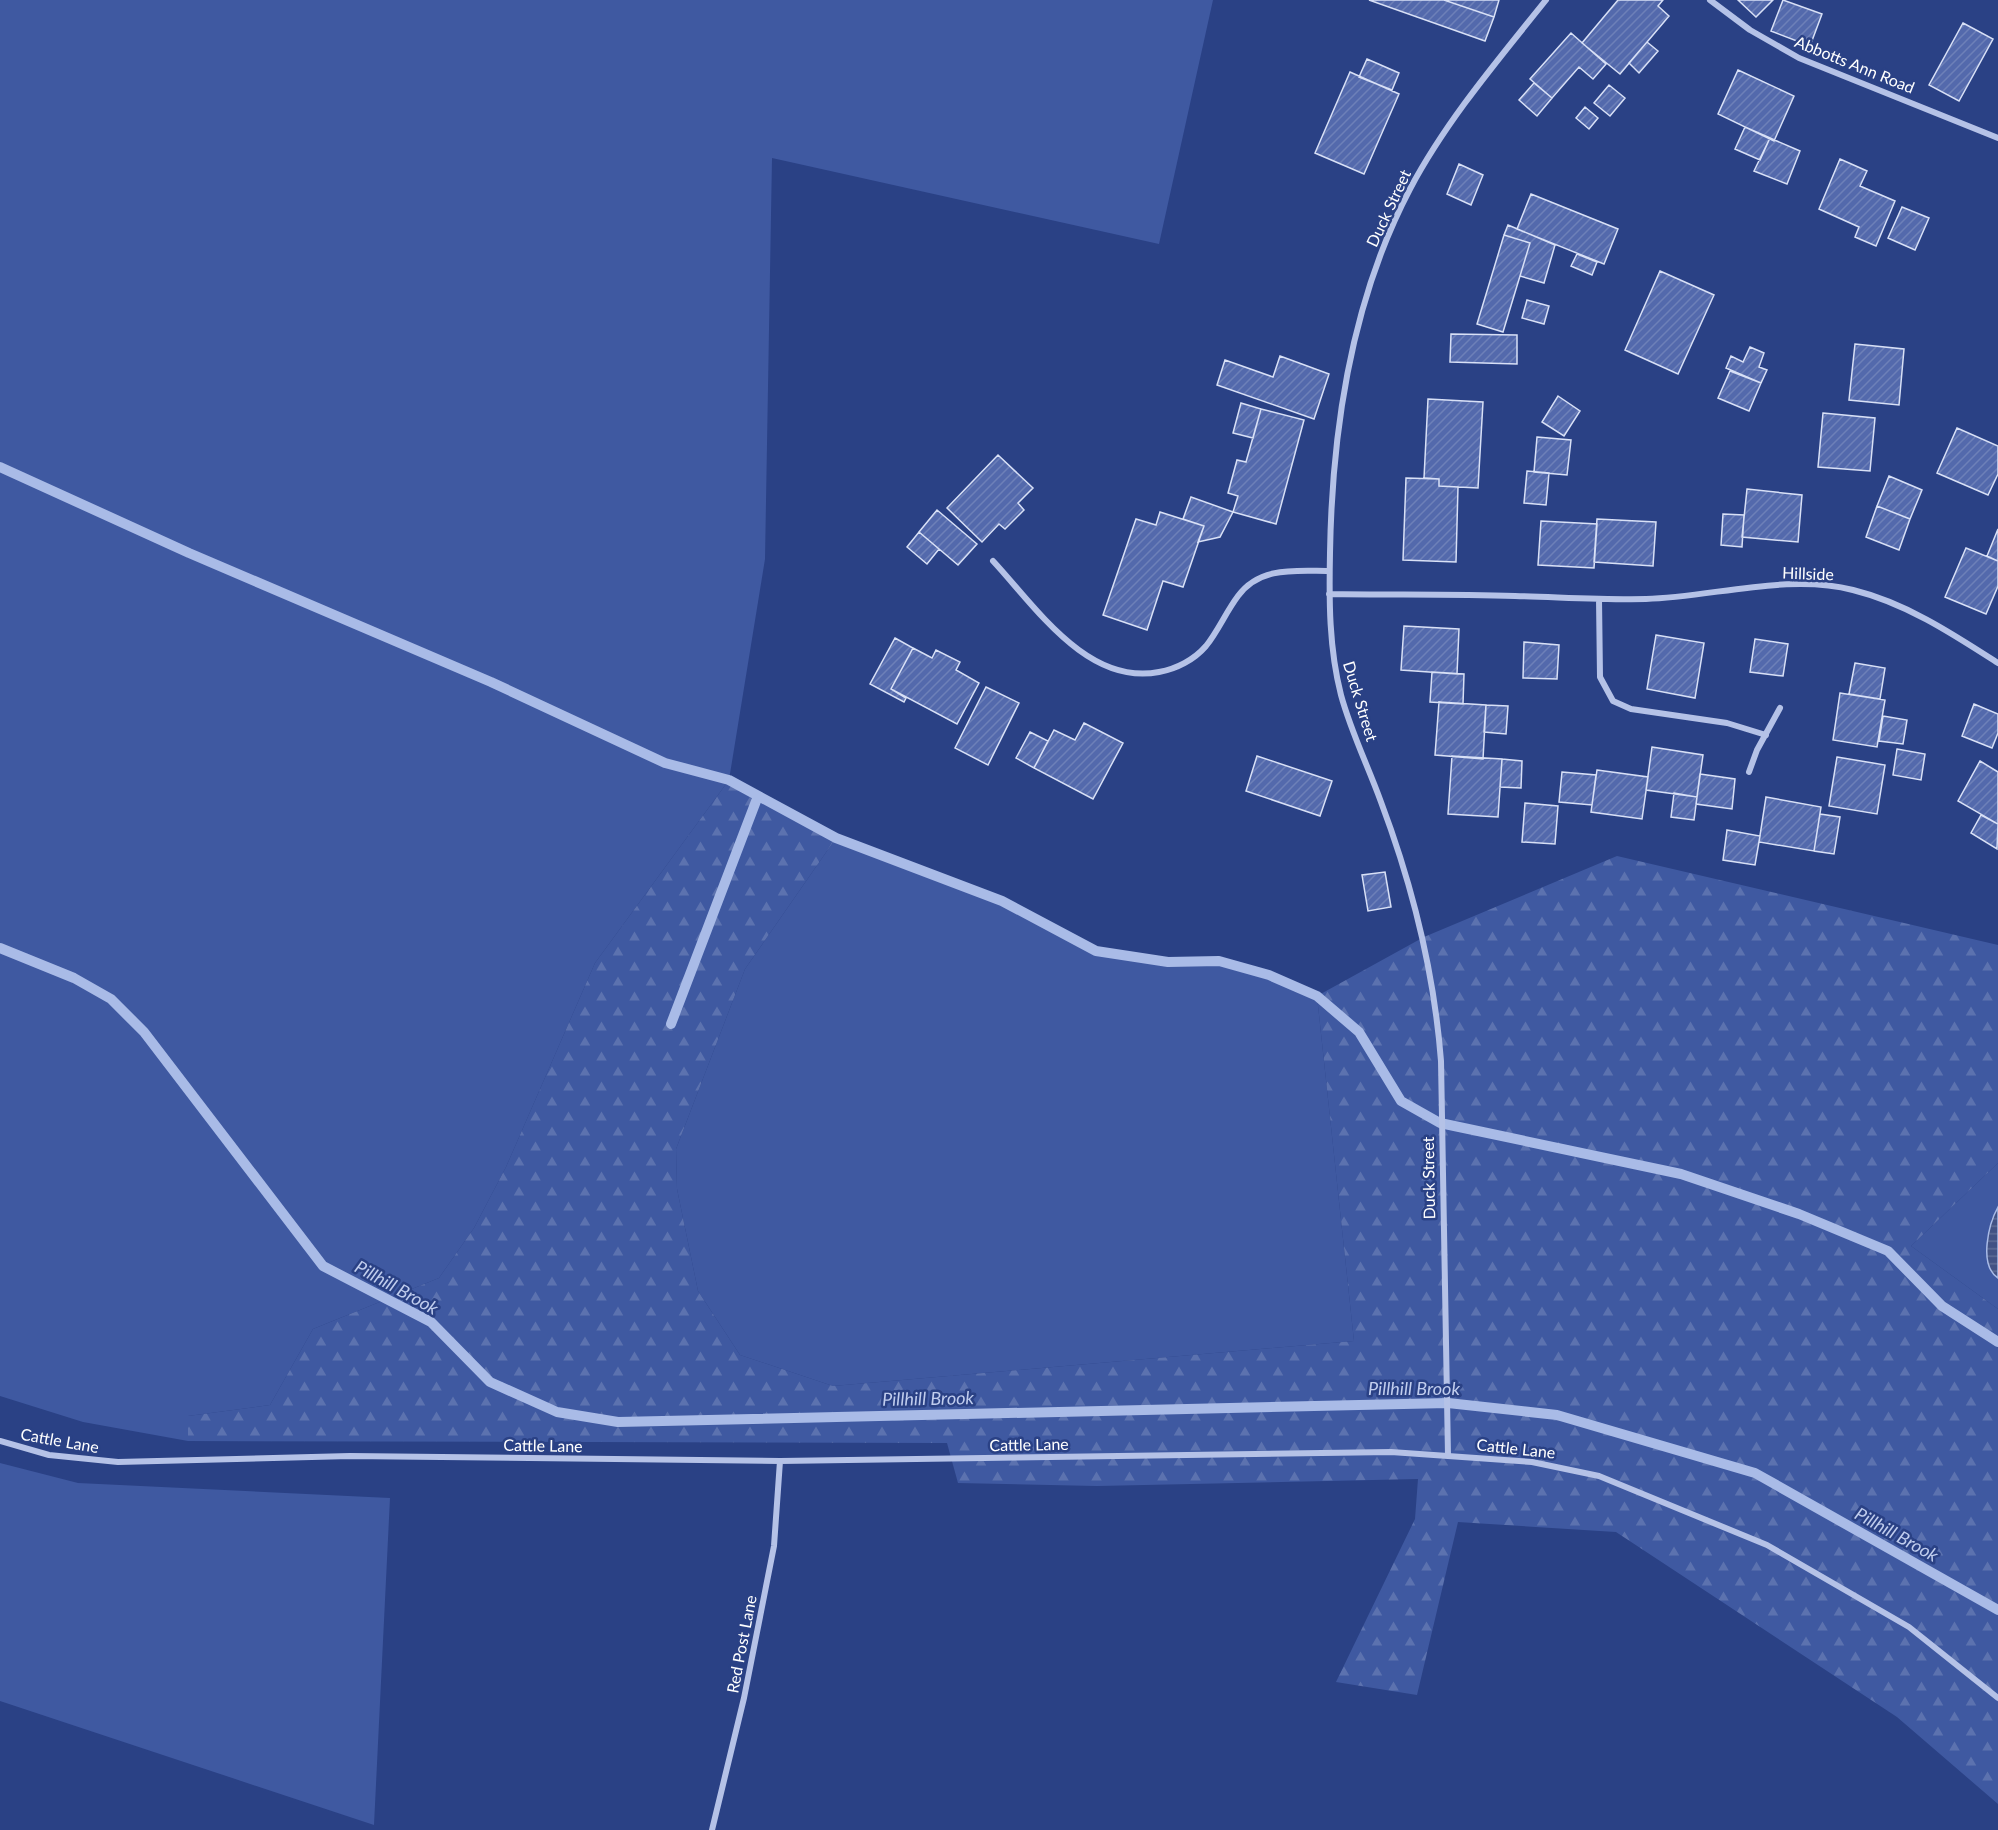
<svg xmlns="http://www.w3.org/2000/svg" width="1998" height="1830" font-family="Lato,sans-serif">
<defs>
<pattern id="forest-firs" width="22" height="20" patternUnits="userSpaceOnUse" patternTransform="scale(1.5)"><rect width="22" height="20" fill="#3f59a1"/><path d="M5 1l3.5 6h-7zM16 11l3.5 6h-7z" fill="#5c72af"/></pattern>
<pattern id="water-rules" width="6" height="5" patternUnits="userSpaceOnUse" patternTransform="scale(1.5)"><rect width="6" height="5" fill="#425284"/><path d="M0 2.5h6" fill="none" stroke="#5e6c96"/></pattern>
<pattern id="building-hatch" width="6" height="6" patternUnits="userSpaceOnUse" patternTransform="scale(1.5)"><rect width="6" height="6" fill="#5369ac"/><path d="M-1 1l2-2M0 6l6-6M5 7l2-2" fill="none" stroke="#6d80b8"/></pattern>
</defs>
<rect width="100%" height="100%" fill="#2a4185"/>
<path fill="#3f59a1" d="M 0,0 L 1213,0 L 1159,244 L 772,158 L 765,559 L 729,780 L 595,963 L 506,1167 L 474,1228 L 439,1278 L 313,1329 L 270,1405 L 188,1416 L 188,1441 L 83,1422 L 0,1396 Z
M 836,838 L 1002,901 L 1096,951 L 1168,962 L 1219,961 L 1269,975 L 1317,996 L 1354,1341 L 833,1386 L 740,1355 L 698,1291 L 677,1189 L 676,1149 L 745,969 Z
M 1998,1163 L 1998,1207 L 1991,1220 L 1994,1275 L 1998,1278 L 1998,1309 L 1911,1246 Z
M 0,1463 L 78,1483 L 390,1498 L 374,1825 L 0,1701 Z"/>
<path fill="url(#forest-firs)" d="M 729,780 L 836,838 L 745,969 L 676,1149 L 677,1189 L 698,1291 L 740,1355 L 833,1386 L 1354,1341 L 1317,996 L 1424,937 L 1617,856 L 1998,945 L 1998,1163 L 1911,1246 L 1998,1309 L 1998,1804 L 1897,1717 L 1616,1532 L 1458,1522 L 1417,1695 L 1336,1682 L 1415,1519 L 1418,1479 L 1097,1486 L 958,1483 L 947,1443 L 188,1441 L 188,1416 L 270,1405 L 313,1329 L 439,1278 L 474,1228 L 506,1167 L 595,963 Z"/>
<path fill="url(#water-rules)" stroke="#a9bbe7" stroke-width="1.5" d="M 1998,1207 L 1998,1278 C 1978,1265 1989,1223 1998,1207 Z"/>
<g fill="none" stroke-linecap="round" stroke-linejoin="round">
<path stroke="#a9bbe7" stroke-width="10" d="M 0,467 L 189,553 L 491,682 L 665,763 L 729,780 L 836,838 L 1002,901 L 1096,951 L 1168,962 L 1219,961 L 1269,975 L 1317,996 L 1359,1032 L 1401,1101 L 1440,1123 L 1681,1174 L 1799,1214 L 1888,1251 L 1942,1306 L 1998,1342
M 0,948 L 74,978 L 111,999 L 144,1032 L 323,1266 L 431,1322 L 490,1382 L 557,1412 L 618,1422 L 1448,1403 L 1557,1415 L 1755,1473 L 1998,1610
M 671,1024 L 758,796"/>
</g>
<path fill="url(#building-hatch)" stroke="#d8e0f6" stroke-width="1.5" d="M 1369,0 L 1444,0 L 1494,17 L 1485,41 Z
M 1444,0 L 1499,0 L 1494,17 Z
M 1618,0 L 1663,0 L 1658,6 L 1669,16 L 1620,74 L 1582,43 Z
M 1738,0 L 1773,0 L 1756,17 Z
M 1783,0 L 1822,14 L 1810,46 L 1771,31 Z
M 1963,23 L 1993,39 L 1959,101 L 1929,85 Z
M 1571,33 L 1606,64 L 1593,79 L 1579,67 L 1552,98 L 1530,79 Z
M 1647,42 L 1658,51 L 1639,73 L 1629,63 Z
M 1367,59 L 1399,73 L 1392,90 L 1359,77 Z
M 1738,70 L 1794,96 L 1774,141 L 1718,114 Z
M 1350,72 L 1399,94 L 1364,174 L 1315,153 Z
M 1534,83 L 1552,98 L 1537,116 L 1519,100 Z
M 1609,85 L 1625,98 L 1610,116 L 1594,103 Z
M 1585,107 L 1598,118 L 1589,129 L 1576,118 Z
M 1745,127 L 1770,138 L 1760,160 L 1735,149 Z
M 1770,138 L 1800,151 L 1787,184 L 1754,171 Z
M 1840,159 L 1867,171 L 1860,186 L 1895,201 L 1876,246 L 1855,237 L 1859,227 L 1819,209 Z
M 1459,164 L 1483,175 L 1471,205 L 1447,194 Z
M 1531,194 L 1618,229 L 1604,264 L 1517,229 Z
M 1902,207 L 1929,218 L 1915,250 L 1888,238 Z
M 1508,225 L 1555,245 L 1544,283 L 1520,276 L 1530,243 L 1504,235 Z
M 1504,235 L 1530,243 L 1503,332 L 1477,324 Z
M 1577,254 L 1597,262 L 1592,275 L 1571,266 Z
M 1660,271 L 1714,295 L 1678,374 L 1625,350 Z
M 1527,300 L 1549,306 L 1544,324 L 1522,318 Z
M 1451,334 L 1517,335 L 1517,364 L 1450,362 Z
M 1855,344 L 1904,349 L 1899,405 L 1849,400 Z
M 1750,347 L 1764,353 L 1759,367 L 1767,370 L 1761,383 L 1726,368 L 1731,356 L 1743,362 Z
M 1280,356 L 1329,374 L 1314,419 L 1217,385 L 1225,360 L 1273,377 Z
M 1730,371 L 1761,383 L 1749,411 L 1718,398 Z
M 1558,396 L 1580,411 L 1564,436 L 1542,422 Z
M 1428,399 L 1483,402 L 1478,488 L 1439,486 L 1439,479 L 1424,478 Z
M 1241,403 L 1261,409 L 1253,438 L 1233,433 Z
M 1261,409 L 1304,420 L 1276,524 L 1233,512 L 1238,496 L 1228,493 L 1237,460 L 1246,462 Z
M 1823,413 L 1875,418 L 1870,471 L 1818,467 Z
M 1957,428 L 1998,446 L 1998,474 L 1988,495 L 1937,473 Z
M 1537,437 L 1571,440 L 1567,475 L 1534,472 Z
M 998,455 L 1033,488 L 1018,503 L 1024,510 L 1005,529 L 999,524 L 982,542 L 947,508 Z
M 1527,471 L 1549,473 L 1546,505 L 1524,503 Z
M 1889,476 L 1922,490 L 1910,519 L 1877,506 Z
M 1406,478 L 1439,479 L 1439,486 L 1458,487 L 1456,562 L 1403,560 Z
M 1747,489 L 1802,495 L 1798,542 L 1742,537 Z
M 1191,497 L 1233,512 L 1220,537 L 1198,542 L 1204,526 L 1183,519 Z
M 1877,506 L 1910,519 L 1899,550 L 1866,537 Z
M 937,510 L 977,544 L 958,565 L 919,532 Z
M 1160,512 L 1204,526 L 1183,587 L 1163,581 L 1147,630 L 1103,615 L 1136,519 L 1156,525 Z
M 1723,514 L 1744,515 L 1742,547 L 1721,545 Z
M 1597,519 L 1656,522 L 1653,566 L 1594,562 Z
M 1541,521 L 1597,524 L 1594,568 L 1538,565 Z
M 1998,529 L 1998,561 L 1987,556 Z
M 919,532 L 939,549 L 927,564 L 907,547 Z
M 1966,548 L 1998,561 L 1998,586 L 1986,614 L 1945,597 Z
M 1404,626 L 1459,629 L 1457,674 L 1401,670 Z
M 1656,635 L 1704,643 L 1695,698 L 1647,689 Z
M 895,638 L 913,648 L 891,689 L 906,698 L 904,702 L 870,684 Z
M 1755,639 L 1788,644 L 1783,676 L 1750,672 Z
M 1524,642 L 1559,645 L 1557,679 L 1523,678 Z
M 913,648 L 932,658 L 936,650 L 960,662 L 956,670 L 979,683 L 957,724 L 891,689 Z
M 1855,663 L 1885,668 L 1880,699 L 1849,694 Z
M 1432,672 L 1464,674 L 1463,704 L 1430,702 Z
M 986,687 L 1019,703 L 988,765 L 955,748 Z
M 1840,693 L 1885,700 L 1877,747 L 1833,740 Z
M 1439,702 L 1486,705 L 1483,759 L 1435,755 Z
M 1974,704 L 1998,714 L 1998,733 L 1992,748 L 1962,736 Z
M 1486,705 L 1508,706 L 1506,734 L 1484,732 Z
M 1883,716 L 1907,720 L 1903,744 L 1879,741 Z
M 1084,723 L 1123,743 L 1093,799 L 1034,768 L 1054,730 L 1075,740 Z
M 1030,732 L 1048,741 L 1034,768 L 1016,758 Z
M 1652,747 L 1703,755 L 1697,797 L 1646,790 Z
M 1897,749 L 1925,754 L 1921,780 L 1893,775 Z
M 1257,756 L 1332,781 L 1320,816 L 1246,791 Z
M 1452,756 L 1502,759 L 1498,817 L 1448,814 Z
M 1837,757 L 1885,765 L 1877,814 L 1829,806 Z
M 1502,759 L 1522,761 L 1521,788 L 1500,787 Z
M 1980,761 L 1998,772 L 1998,824 L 1958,801 Z
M 1597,770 L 1648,777 L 1642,819 L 1591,812 Z
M 1562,772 L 1596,775 L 1592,805 L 1559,802 Z
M 1700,774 L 1735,779 L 1732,809 L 1696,804 Z
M 1674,793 L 1697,797 L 1694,820 L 1671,817 Z
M 1766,797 L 1821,807 L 1814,851 L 1759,842 Z
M 1525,803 L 1558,806 L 1555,844 L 1522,842 Z
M 1820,814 L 1840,817 L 1834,854 L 1814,851 Z
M 1981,815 L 1998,824 L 1997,849 L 1971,833 Z
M 1727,830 L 1760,836 L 1755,865 L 1723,860 Z
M 1385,872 L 1391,907 L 1368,911 L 1362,875 Z"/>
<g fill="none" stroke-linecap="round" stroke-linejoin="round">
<path stroke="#b5c2e7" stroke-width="6" d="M 1710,0 L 1750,30 L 1799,58 L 1998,138
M 993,561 C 1035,606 1087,686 1159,672 C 1176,669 1194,660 1206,646 C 1218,631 1226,612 1238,596 C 1260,566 1296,571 1329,571
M 1329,594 C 1391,595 1453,594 1515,596 C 1558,597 1602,600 1646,599 C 1713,597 1788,573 1853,590 C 1906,603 1953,634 1998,663
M 1599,599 L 1600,677 L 1613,701 L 1631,709 L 1727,723 L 1766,735
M 1749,772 L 1757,750 L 1780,708
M 0,1441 L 49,1455 L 118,1462 L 350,1456 L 780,1461 L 1391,1452 L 1532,1462 L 1599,1476 L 1767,1545 L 1909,1627 L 1998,1698
M 1448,1455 L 1441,1061 C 1434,971 1413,887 1381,802 C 1368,766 1351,732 1341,695 C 1329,648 1329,601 1330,553 C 1332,431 1352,299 1410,189 C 1446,121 1498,60 1546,0
M 712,1830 L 744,1698 L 774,1546 L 780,1461"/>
</g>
<g text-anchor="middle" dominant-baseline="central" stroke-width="5" stroke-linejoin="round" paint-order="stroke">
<g font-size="16" fill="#fff" stroke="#2a4185">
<text transform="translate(1855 64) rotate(22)">Abbotts Ann Road</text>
<text transform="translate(1388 208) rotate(-65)">Duck Street</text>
<text transform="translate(1808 573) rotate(2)">Hillside</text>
<text transform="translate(1361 701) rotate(73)">Duck Street</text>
<text transform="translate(1428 1178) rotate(-91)">Duck Street</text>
<text transform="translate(60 1440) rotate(10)">Cattle Lane</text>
<text transform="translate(1029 1444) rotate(-1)">Cattle Lane</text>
<text transform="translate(543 1445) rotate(1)">Cattle Lane</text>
<text transform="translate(1516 1448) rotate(6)">Cattle Lane</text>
<text transform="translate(741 1644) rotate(-79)">Red Post Lane</text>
</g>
<g font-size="18" font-style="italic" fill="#c0cdee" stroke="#2a4185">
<text transform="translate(397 1287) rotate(29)">Pillhill Brook</text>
<text x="1414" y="1388">Pillhill Brook</text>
<text transform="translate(928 1398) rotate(-1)">Pillhill Brook</text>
<text transform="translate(1897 1534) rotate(29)">Pillhill Brook</text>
</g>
</g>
</svg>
